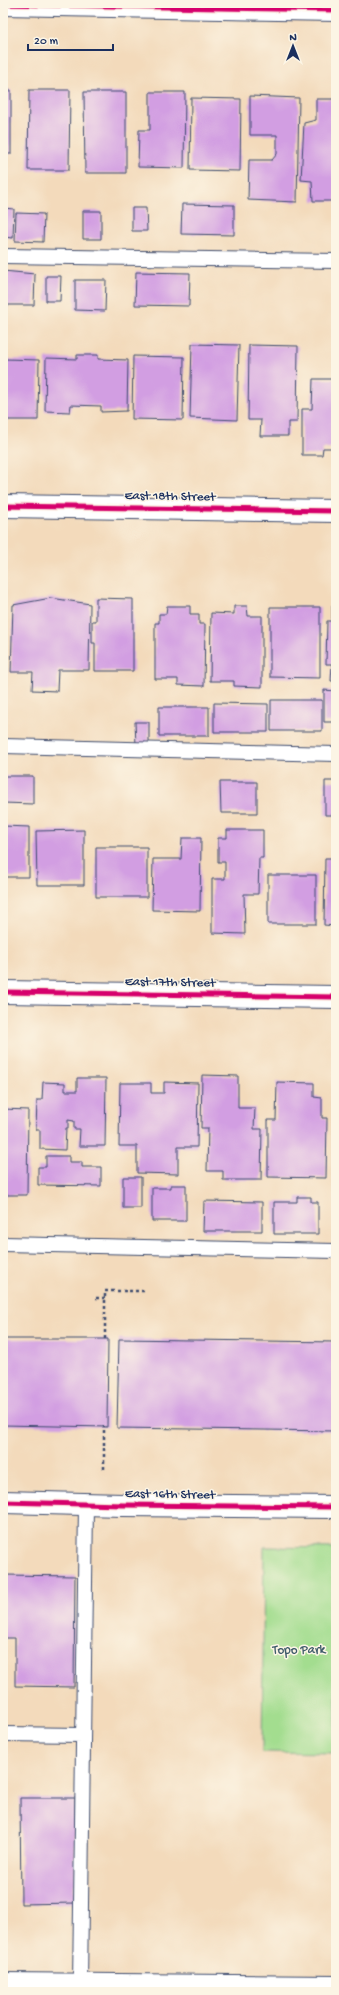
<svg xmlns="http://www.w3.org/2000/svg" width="339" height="1995" font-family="'Gochi Hand',sans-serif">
<rect width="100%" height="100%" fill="#fcf5e5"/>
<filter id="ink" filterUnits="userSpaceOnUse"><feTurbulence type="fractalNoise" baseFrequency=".025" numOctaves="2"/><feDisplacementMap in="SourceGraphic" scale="8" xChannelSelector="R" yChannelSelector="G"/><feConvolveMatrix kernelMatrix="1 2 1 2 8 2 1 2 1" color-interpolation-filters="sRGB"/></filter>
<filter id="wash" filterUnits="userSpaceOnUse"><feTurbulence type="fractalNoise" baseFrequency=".012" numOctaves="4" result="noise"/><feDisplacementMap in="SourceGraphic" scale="16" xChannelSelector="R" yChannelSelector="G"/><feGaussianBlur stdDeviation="0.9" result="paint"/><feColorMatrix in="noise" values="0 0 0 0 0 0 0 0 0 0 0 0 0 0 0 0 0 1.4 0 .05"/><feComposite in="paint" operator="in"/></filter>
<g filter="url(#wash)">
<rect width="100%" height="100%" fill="#f3dabb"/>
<path fill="#a3dd8f" stroke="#5f8676" d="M 264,1547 L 336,1548 L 336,1753 L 262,1752 Z"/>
<g id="blocks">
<path fill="#d29ee2" d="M 3,90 L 11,90 L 11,154 L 3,154 Z
M 29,90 L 70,90 L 69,170 L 28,170 Z
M 84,92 L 126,92 L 126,173 L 85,173 Z
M 150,92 L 185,92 L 184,168 L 138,167 L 139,130 L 150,130 Z
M 250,96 L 299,98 L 297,202 L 248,200 L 249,160 L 272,160 L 277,154 L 277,135 L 250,135 Z
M 191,98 L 241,99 L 240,171 L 190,170 Z
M 316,99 L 336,99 L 336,201 L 313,201 L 312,181 L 301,180 L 304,123 L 316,120 Z
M 182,204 L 234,205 L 234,235 L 181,234 Z
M 3,208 L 14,209 L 13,238 L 3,237 Z
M 132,208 L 146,208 L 147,231 L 132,231 Z
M 83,211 L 101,211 L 101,239 L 83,239 Z
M 16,213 L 44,214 L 43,242 L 15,241 Z
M 3,271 L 35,274 L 34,305 L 3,305 Z
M 136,272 L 190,273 L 189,306 L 135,305 Z
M 46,276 L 61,276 L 60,301 L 46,301 Z
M 75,280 L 106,280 L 105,311 L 75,310 Z
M 192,344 L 239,345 L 237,420 L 190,418 Z
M 249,345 L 298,346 L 297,422 L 288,422 L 288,436 L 260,436 L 261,420 L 248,420 Z
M 77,355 L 98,355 L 98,359 L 128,360 L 127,411 L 101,412 L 101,406 L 71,405 L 70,412 L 45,411 L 46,358 L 77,359 Z
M 133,356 L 184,357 L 183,420 L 132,419 Z
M 5,359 L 39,360 L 38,420 L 3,420 Z
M 313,379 L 336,379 L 336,448 L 323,448 L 322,455 L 302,455 L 302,409 L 312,409 Z
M 51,598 L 90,604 L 89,670 L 58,670 L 57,691 L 32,690 L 33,672 L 11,672 L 13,605 Z
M 96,598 L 133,599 L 133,671 L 95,671 L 95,643 L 92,643 L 92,621 L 96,621 Z
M 3,600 L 5,600 L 4,623 L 3,623 Z
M 167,606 L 190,606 L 190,614 L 199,614 L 199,624 L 205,624 L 204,686 L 178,685 L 178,679 L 155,679 L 155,623 L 159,623 L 159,614 L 166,614 Z
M 234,606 L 247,606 L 248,616 L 262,616 L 262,687 L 234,686 L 234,681 L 210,681 L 211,613 L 234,614 Z
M 332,606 L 336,606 L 336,681 L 331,681 L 332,664 L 326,664 L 327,621 L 332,621 Z
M 270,607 L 320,607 L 320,678 L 270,677 Z
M 324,690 L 336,691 L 336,722 L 324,722 Z
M 271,700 L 322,700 L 322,731 L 271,731 Z
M 214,703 L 268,704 L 268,732 L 214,732 Z
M 159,707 L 209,707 L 209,736 L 159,736 Z
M 135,722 L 149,722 L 149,745 L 136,745 Z
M 3,776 L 33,776 L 33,804 L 3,803 Z
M 325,781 L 336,781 L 336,815 L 325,815 Z
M 220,782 L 257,782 L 257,813 L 221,813 Z
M 3,826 L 29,827 L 29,877 L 3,877 Z
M 84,830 L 84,885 L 37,885 L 36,831 Z
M 227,830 L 263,830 L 263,858 L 259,858 L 258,894 L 244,894 L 245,934 L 212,933 L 212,879 L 225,879 L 225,862 L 218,862 L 218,838 L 227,838 Z
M 182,838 L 201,838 L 200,911 L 152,910 L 153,859 L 181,859 Z
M 96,847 L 147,847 L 147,897 L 96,897 Z
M 325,858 L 336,858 L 336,926 L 324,925 Z
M 268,875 L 316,875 L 316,924 L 268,924 Z
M 202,1075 L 238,1076 L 238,1108 L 255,1108 L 254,1129 L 262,1129 L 261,1180 L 223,1180 L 223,1171 L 207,1171 L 208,1128 L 201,1128 Z
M 77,1078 L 106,1078 L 105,1146 L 79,1146 L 80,1129 L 74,1129 L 74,1121 L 68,1120 L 68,1128 L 66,1128 L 65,1150 L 40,1149 L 40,1130 L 36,1130 L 37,1100 L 42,1100 L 43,1082 L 65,1083 L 65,1091 L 77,1091 Z
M 164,1082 L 198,1083 L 197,1147 L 178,1147 L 178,1174 L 137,1173 L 137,1146 L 119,1146 L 120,1083 L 151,1083 L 151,1093 L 164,1093 Z
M 277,1082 L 314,1083 L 314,1097 L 322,1098 L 322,1118 L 327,1118 L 326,1178 L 268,1177 L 268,1120 L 276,1120 Z
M 3,1109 L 28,1110 L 27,1195 L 3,1195 Z
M 46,1156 L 69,1156 L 69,1162 L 82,1162 L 82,1167 L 101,1167 L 101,1186 L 38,1185 L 38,1167 L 46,1167 Z
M 123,1177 L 141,1177 L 141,1208 L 123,1208 Z
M 171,1185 L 186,1185 L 186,1221 L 152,1221 L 152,1188 L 171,1188 Z
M 297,1197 L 311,1197 L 311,1202 L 318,1202 L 318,1234 L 274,1234 L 274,1202 L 297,1202 Z
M 204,1201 L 262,1202 L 262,1231 L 203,1231 Z
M 3,1339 L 108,1339 L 107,1427 L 3,1425 Z
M 119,1339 L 336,1342 L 336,1431 L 117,1428 Z
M 3,1575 L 75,1576 L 74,1687 L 15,1686 L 15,1638 L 3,1638 Z
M 20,1798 L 75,1798 L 75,1903 L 21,1904 Z"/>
</g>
</g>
<g filter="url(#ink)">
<use href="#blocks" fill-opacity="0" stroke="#3b496c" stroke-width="1"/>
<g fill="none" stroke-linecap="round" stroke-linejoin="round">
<defs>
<path id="service" d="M 3,256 L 336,261
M 3,746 L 336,754
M 3,1244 L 336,1251
M 3,1734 L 83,1735
M 80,1985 L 86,1504"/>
<path id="minor" d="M 3,4 L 336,10
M 3,506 L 336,511
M 3,992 L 336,997
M 3,1502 L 123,1505 L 336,1507
M 3,1984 L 336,1987"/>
</defs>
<use href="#service" stroke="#3b496c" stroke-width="16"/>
<use href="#minor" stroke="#3b496c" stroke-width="24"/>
<path stroke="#3b496c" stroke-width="2.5" stroke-dasharray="3 3" stroke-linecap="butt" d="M 96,1298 L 105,1298
M 105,1339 L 105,1291 L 144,1291
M 104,1469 L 104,1426"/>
<use href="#service" stroke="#fff" stroke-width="14"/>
<use href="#minor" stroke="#fff" stroke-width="22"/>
<defs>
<path id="cycleway" d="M 3,4 L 336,10
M 3,506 L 336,511
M 3,992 L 336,997
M 3,1502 L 123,1505 L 336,1507"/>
</defs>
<use href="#cycleway" stroke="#fcf5e5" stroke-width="8"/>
<use href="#cycleway" stroke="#d6006c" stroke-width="5"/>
</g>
</g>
<g text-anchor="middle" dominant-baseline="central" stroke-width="3" stroke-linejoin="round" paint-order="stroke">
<g font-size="13" fill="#1b2f5e" stroke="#fcf5e5">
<text transform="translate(170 497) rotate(1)">East 18th Street</text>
<text transform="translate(170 983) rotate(1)">East 17th Street</text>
<text transform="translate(170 1495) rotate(1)">East 16th Street</text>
</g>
<g font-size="13" fill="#3d5a6a" stroke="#fcf5e5">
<text x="299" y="1650">Topo Park</text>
</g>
</g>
<rect width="339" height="1995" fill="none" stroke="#fcf5e5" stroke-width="16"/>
<g transform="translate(293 46)" stroke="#fcf5e5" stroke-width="3" paint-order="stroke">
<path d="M0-3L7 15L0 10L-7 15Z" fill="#1b2f5e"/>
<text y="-6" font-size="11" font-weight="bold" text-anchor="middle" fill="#1b2f5e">N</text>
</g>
<path d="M28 44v6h85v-6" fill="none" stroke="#1b2f5e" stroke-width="2"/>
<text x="34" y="44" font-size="12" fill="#1b2f5e" stroke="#fcf5e5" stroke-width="3" paint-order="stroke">20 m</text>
</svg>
